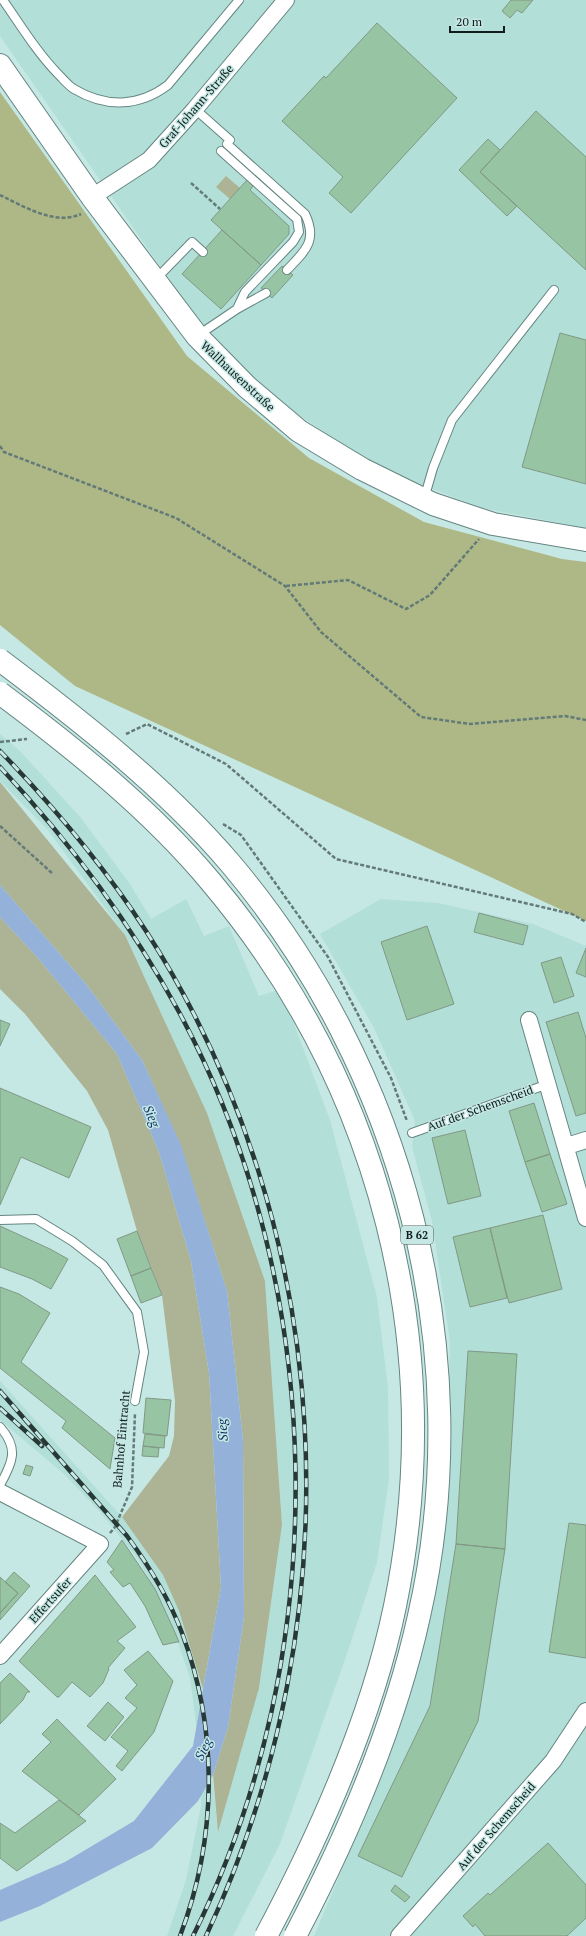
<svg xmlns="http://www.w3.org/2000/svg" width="586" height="1936" font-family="'PT Serif',serif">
<rect width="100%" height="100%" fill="#c6e8e4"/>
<path fill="#b3dfd9" d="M 0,0 L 586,0 L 586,528 L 482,508 L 377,468 L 275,399 L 209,337 L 0,36 Z
M 0,734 L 21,752 L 81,818 L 130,884 L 151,919 L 186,899 L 204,936 L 229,926 L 259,996 L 281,989 L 330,1120 L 377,1297 L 388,1388 L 389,1479 L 377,1562 L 350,1645 L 280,1844 L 233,1936 L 167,1936 L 186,1880 L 201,1806 L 199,1746 L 190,1678 L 171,1622 L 138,1559 L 101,1513 L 65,1475 L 0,1420 L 0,1381 L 122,1517 L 163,1575 L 179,1611 L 203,1689 L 218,1831 L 259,1688 L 282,1525 L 265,1281 L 207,1113 L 125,935 L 47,829 L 0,781 Z
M 381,899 L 438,903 L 533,924 L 586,946 L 586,1936 L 314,1936 L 387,1763 L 432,1608 L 446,1483 L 450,1342 L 432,1221 L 412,1147 L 415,1121 L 375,1030 L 320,934 Z"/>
<path fill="#adb395" d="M 226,176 L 240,188 L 230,199 L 216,187 Z
M 0,782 L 125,935 L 207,1113 L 265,1281 L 282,1525 L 259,1688 L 218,1832 L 213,1775 L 228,1727 L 244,1617 L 243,1440 L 227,1291 L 181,1146 L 142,1060 L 86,984 L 0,885 Z
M 0,917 L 38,958 L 117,1054 L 159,1152 L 191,1261 L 209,1373 L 221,1587 L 203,1689 L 179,1611 L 163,1575 L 122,1517 L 169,1456 L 174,1436 L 175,1401 L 162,1295 L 137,1231 L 108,1130 L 87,1091 L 25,1014 L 0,989 Z"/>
<path fill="#aeb887" d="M 0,92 L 187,356 L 309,458 L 424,522 L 562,559 L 586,562 L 586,921 L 75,686 L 0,625 Z"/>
<path fill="#94b1da" d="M 0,885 L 86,984 L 142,1060 L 181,1145 L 227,1291 L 243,1440 L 244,1617 L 228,1727 L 213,1775 L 198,1801 L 152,1848 L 40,1906 L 0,1922 L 0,1890 L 65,1862 L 134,1821 L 193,1746 L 221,1587 L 209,1373 L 191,1261 L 159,1152 L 117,1054 L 38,958 L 0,917 Z"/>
<path fill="#97c4a2" stroke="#829887" d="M 511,0 L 533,0 L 522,13 L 517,10 L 510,18 L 502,11 Z
M 377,23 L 457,98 L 351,213 L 329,193 L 343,177 L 282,121 L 324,76 L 326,78 Z
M 536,111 L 586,157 L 586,270 L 480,172 Z
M 488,139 L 500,150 L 480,172 L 517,206 L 507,216 L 459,170 Z
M 247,180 L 253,186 L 250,190 L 289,226 L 289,234 L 261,265 L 211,220 Z
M 222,230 L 261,265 L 221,309 L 182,274 Z
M 282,266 L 293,275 L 272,298 L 261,288 Z
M 560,333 L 586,340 L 586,484 L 522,467 Z
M 479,913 L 528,926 L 523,945 L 474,932 Z
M 427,926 L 454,1004 L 407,1020 L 381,942 Z
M 586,948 L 586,977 L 576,973 Z
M 561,957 L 574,996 L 554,1003 L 541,963 Z
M 578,1012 L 586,1038 L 586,1113 L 576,1116 L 546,1022 Z
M 0,1020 L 10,1024 L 0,1046 Z
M 0,1088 L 91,1127 L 69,1178 L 21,1157 L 0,1205 Z
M 534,1103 L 550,1154 L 525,1162 L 509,1111 Z
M 465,1130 L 481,1196 L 448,1204 L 432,1138 Z
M 550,1154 L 567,1204 L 542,1212 L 525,1162 Z
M 543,1215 L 562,1289 L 509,1303 L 490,1228 Z
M 0,1226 L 50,1249 L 68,1259 L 51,1289 L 32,1279 L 0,1267 Z
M 490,1228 L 507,1298 L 470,1307 L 453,1237 Z
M 137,1231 L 151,1268 L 131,1276 L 117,1239 Z
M 151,1268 L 162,1295 L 141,1303 L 131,1276 Z
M 0,1287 L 19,1294 L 50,1313 L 21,1362 L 115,1438 L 110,1469 L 62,1428 L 66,1421 L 0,1368 Z
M 468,1351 L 517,1354 L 505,1549 L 456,1544 Z
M 146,1398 L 171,1400 L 167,1436 L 143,1433 Z
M 145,1434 L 165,1436 L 164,1448 L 143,1446 Z
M 143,1446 L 159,1448 L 158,1457 L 142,1456 Z
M 26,1465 L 33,1467 L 30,1476 L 23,1474 Z
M 569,1523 L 586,1525 L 586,1658 L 549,1652 Z
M 122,1540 L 155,1589 L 173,1628 L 179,1642 L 177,1642 L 163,1645 L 145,1606 L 130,1583 L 123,1587 L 110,1572 L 114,1570 L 107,1562 Z
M 456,1544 L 505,1549 L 478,1721 L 402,1877 L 358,1856 L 430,1706 Z
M 14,1572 L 30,1586 L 0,1620 L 0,1613 L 18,1593 L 5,1582 Z
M 95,1575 L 136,1627 L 117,1641 L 125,1648 L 108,1668 L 109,1669 L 103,1683 L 90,1697 L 72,1682 L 59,1697 L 57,1697 L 19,1661 Z
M 0,1577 L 18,1593 L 0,1613 Z
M 148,1651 L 173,1681 L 154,1732 L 122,1771 L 116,1766 L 128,1751 L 111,1737 L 137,1708 L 125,1698 L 137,1685 L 124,1670 Z
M 10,1673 L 30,1692 L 27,1692 L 23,1700 L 0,1724 L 0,1683 Z
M 108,1702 L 124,1717 L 105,1741 L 87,1726 Z
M 57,1719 L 116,1779 L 79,1815 L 22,1771 L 51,1742 L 42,1734 Z
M 59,1800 L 86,1821 L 17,1871 L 0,1858 L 0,1823 L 15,1833 Z
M 548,1843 L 586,1885 L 586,1918 L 567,1936 L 485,1936 L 475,1924 L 473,1927 L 463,1916 L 488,1893 L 490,1895 Z
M 395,1885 L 410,1897 L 405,1902 L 391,1891 Z"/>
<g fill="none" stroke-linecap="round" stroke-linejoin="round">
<defs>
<path id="lane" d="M 3,0 C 21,26 38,54 60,76 C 64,80 69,86 74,89 C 106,108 139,107 168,85 L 239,0
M 195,109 L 230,140
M 227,144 L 305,214 C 318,241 305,251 287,270
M 155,280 L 192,242 L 203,252
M 237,309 L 266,293
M 197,336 L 237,309 L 245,292 L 293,242 L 299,232 L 297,219 L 221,151
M 424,499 L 433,468 L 452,420 L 554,290
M 412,1133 L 548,1084
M 0,1220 L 36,1219 L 72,1241 L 103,1265 L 137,1312 L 144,1352 L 135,1401
M 0,1427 C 19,1448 13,1462 0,1485"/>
<path id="street" d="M 92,197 L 149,160 L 195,109 L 286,0
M 529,1020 L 586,1218
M 567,1146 L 586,1140
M 0,1492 L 100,1544 L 0,1656
M 399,1936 L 553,1761 L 586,1711"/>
<path id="secondary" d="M 0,65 L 92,197 L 197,336 L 247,387 L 299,431 L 362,469 L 433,504 L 493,524 L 586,540"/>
</defs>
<use href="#lane" stroke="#658581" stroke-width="10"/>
<use href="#street" stroke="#658581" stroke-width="18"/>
<use href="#secondary" stroke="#658581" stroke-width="24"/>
<path stroke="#637a77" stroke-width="2.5" stroke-dasharray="4 2" stroke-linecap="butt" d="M 191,183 L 220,209
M 0,195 C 23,206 55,226 81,214
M 0,446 L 4,452 L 176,518 L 285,586 L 321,632 L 421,717 L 470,724 L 565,716 L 586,720
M 286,586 L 348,580 L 406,609 L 430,595 L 479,539
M 126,734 L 147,724 L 226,764 L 336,859 L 572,914 L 586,922
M 0,742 L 27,739
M 223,824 L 241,835 L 328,957 L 391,1078 L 407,1121
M 0,826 L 53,874
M 110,1533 L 115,1527 L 132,1487 L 135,1413"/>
<use href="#lane" stroke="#fff" stroke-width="8"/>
<use href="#street" stroke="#fff" stroke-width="16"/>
<use href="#secondary" stroke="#fff" stroke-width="22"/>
<defs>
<path id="rail" d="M 0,751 C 54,807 104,866 146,931 C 339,1231 356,1616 206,1936
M 0,767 C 70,842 130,922 179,1012 C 330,1291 334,1653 193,1936
M 0,1391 L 127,1536 C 149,1566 169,1598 182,1633 C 219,1731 217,1839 180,1936
M 0,1408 L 42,1446"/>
</defs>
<use href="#rail" stroke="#283835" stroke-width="4.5"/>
<use href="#rail" stroke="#c6e8e4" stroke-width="3" stroke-dasharray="9" stroke-linecap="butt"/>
<defs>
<path id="highway-bridge" d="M 0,660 C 81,721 164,786 230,863 C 404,1068 479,1353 419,1616 C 395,1726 347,1837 295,1936
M 0,693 C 75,749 151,810 211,882 C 382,1085 448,1347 395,1606 C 372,1718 319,1836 266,1936"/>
</defs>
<use href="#highway-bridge" stroke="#658581" stroke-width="24" stroke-linecap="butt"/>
<use href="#highway-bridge" stroke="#fff" stroke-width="22"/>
</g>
<g text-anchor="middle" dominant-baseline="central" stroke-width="3" stroke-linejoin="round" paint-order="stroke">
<rect fill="#c6e8e4" stroke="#475a57" stroke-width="1" x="401" y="1226" width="32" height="18" rx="3"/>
<g font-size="11" font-weight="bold" fill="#101d1b">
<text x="417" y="1235">B 62</text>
</g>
<g font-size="12" fill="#101d1b" stroke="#c6e8e4">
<text transform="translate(196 106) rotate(-49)">Graf-Johann-Straße</text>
<text transform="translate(238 376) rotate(43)">Wallhausenstraße</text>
<text transform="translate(480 1108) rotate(-20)">Auf der Schemscheid</text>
<text transform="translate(121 1439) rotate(-85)">Bahnhof Eintracht</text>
<text transform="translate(50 1600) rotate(-48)">Effertsufer</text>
<text transform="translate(496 1826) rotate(-49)">Auf der Schemscheid</text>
</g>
<g font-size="13" font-style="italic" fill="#11376a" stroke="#c6e8e4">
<text transform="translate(152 1116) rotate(67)">Sieg</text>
<text transform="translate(222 1430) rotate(-94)">Sieg</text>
<text transform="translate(203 1749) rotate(-63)">Sieg</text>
</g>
</g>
<path d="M450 26v6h54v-6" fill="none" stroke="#101d1b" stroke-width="2"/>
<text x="456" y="26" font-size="12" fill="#101d1b" stroke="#c6e8e4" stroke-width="3" paint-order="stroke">20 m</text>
</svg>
